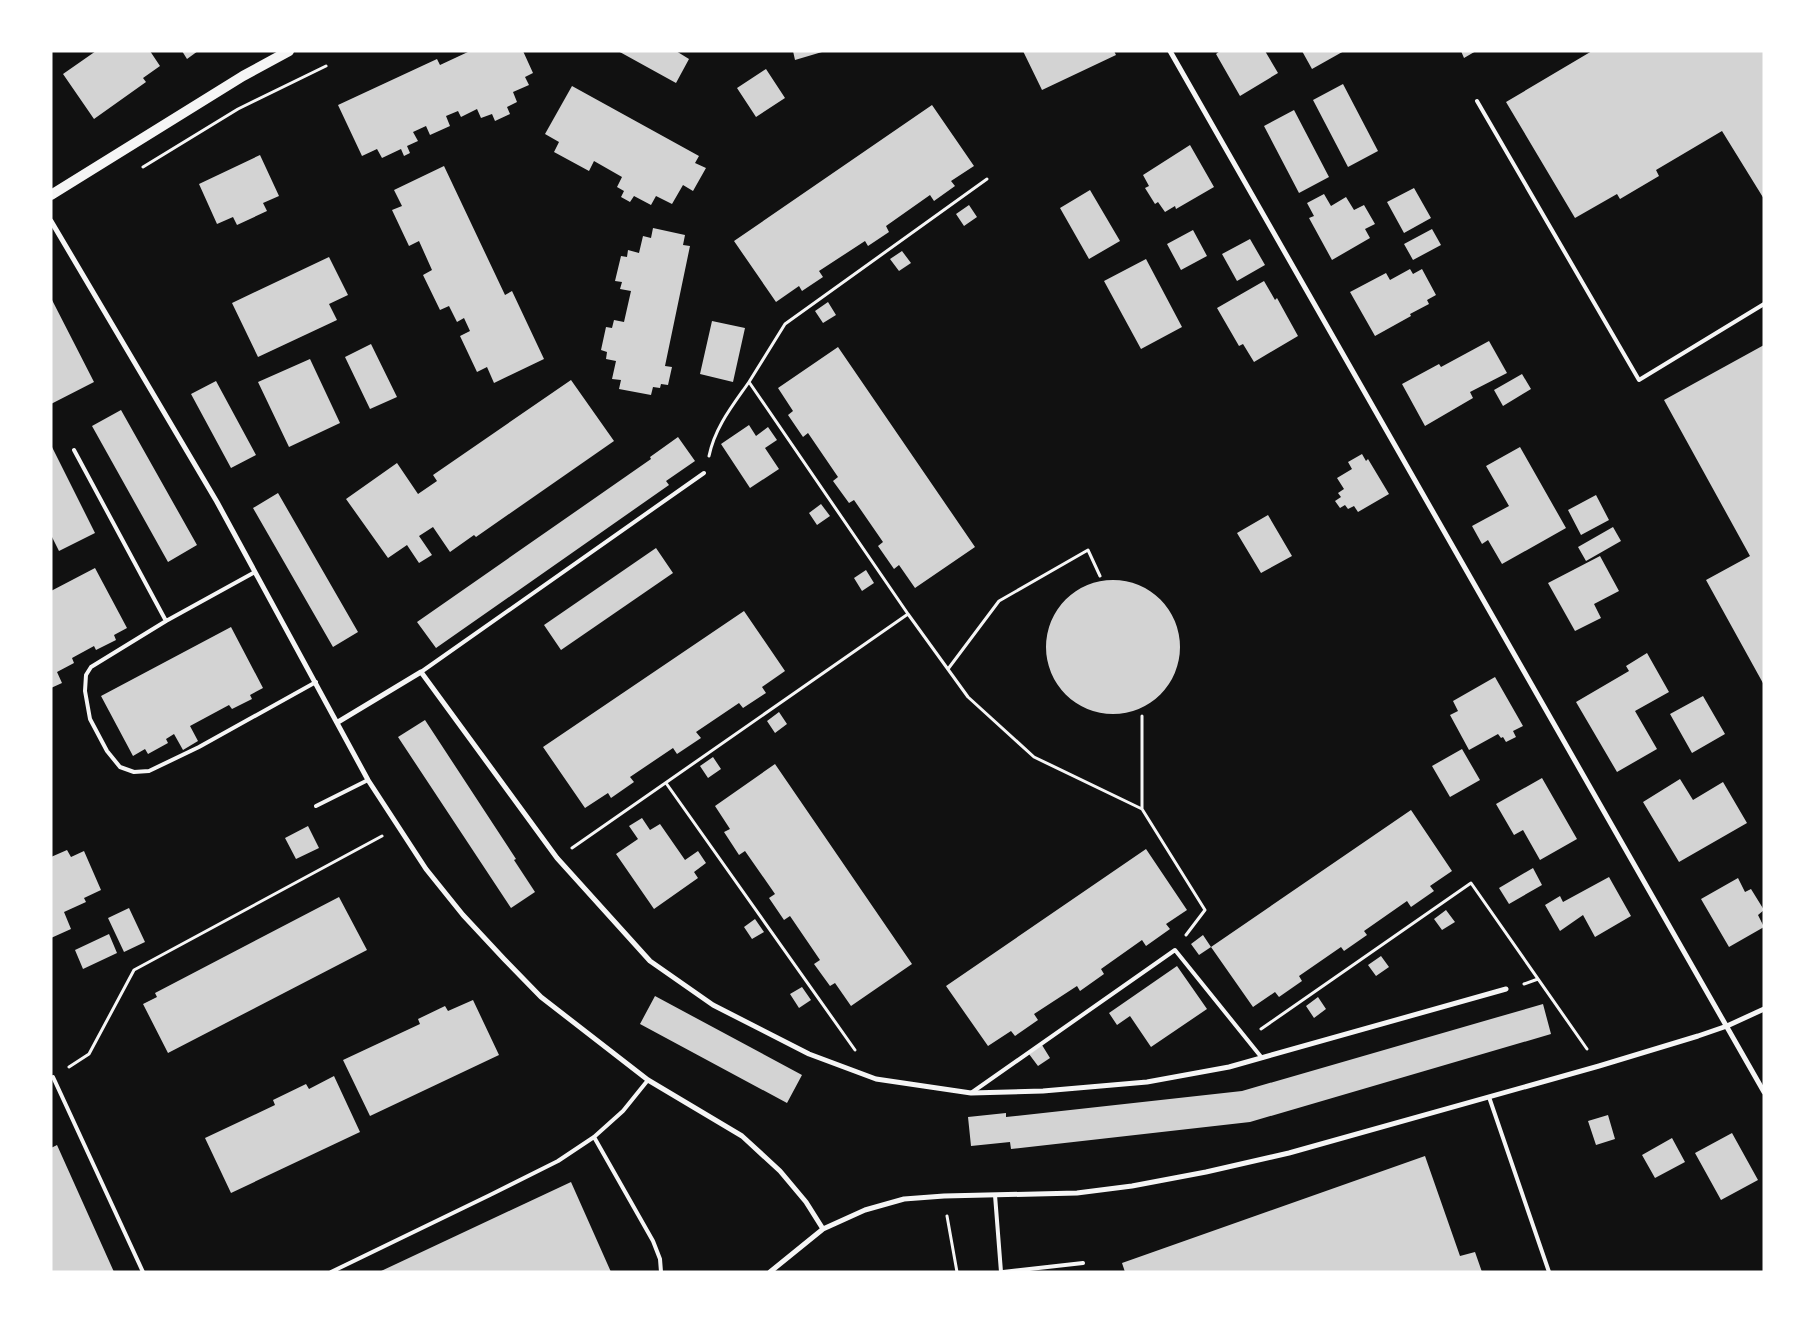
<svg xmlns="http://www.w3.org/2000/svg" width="1815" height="1323" font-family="Montserrat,sans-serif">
<rect width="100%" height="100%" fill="#111"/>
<path fill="#d3d3d3" d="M 96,51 L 150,51 L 160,66 L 143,78 L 146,82 L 94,119 L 63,74 Z
M 182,51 L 198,51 L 187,59 Z
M 470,51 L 523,51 L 533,73 L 525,77 L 529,85 L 513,92 L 517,102 L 507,107 L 510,114 L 495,121 L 492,114 L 481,118 L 477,109 L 461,117 L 458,111 L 446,116 L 450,126 L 430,135 L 426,126 L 413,132 L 418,141 L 407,146 L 410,153 L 404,156 L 401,149 L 382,158 L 377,149 L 362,156 L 338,105 L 437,59 L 440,65 Z
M 618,51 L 676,51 L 689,59 L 676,83 Z
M 793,51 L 822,51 L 822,52 L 795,60 Z
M 1023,51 L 1114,51 L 1116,55 L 1042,90 Z
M 1220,51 L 1265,51 L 1278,73 L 1240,96 L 1216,54 Z
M 1302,51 L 1344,51 L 1312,69 Z
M 1461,51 L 1476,51 L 1464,58 Z
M 1592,51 L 1764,51 L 1764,199 L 1722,131 L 1656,170 L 1659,176 L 1620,199 L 1617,194 L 1575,218 L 1506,102 Z
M 766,69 L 785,98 L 756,117 L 737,88 Z
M 1343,84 L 1378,151 L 1348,167 L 1313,100 Z
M 572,86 L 699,156 L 695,163 L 706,168 L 693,191 L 683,185 L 672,204 L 656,196 L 651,205 L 634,196 L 630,202 L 621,197 L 624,191 L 617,187 L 622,177 L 594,161 L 589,171 L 554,152 L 559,142 L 545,134 Z
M 932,105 L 974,166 L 951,181 L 955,186 L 934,201 L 930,195 L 886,226 L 889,232 L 868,246 L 865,241 L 819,271 L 823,277 L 802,291 L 799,286 L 776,302 L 734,241 Z
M 1294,110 L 1329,177 L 1299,193 L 1264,126 Z
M 1190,145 L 1214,187 L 1176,209 L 1175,206 L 1165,212 L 1158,202 L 1155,204 L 1145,188 L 1149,186 L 1143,175 Z
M 260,155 L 279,196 L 263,203 L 267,211 L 237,225 L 233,217 L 217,224 L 199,184 Z
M 444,166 L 505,295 L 512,291 L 544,359 L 494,383 L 487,367 L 477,372 L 460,336 L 470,331 L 464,318 L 457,322 L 449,306 L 440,310 L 423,275 L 432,270 L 419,241 L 409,246 L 392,210 L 402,206 L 394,190 Z
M 1414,188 L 1431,218 L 1404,233 L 1387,202 Z
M 1090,190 L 1120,241 L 1089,259 L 1060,208 Z
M 1324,194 L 1331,206 L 1346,197 L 1354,210 L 1364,205 L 1375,224 L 1365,229 L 1370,238 L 1332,260 L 1309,218 L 1314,216 L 1307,203 Z
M 969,205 L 977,217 L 964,226 L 956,214 Z
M 653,228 L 685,235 L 683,245 L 690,246 L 665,366 L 672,367 L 668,385 L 661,384 L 660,388 L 653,387 L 651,395 L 619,389 L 621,380 L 612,379 L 616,361 L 606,359 L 607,352 L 601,350 L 606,327 L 612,328 L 614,320 L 624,322 L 631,291 L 620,289 L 622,282 L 615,281 L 621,256 L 627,257 L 628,250 L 639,253 L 643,236 L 651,238 Z
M 1432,229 L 1441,245 L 1413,260 L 1404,244 Z
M 1193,230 L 1207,256 L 1181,270 L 1167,244 Z
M 1250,239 L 1265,265 L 1237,281 L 1222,254 Z
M 902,251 L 911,263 L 899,271 L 890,259 Z
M 329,257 L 348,295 L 329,304 L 337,320 L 258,357 L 232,303 Z
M 1146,259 L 1182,327 L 1141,349 L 1104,281 Z
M 1410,269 L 1413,274 L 1422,269 L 1436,295 L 1427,300 L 1429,304 L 1410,314 L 1411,316 L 1375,336 L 1350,292 L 1386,273 L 1390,280 Z
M 1264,281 L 1275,300 L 1277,298 L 1298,336 L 1254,362 L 1243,344 L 1239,346 L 1217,308 Z
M 51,298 L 94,382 L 51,404 Z
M 828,302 L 836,315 L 823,323 L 815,311 Z
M 712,321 L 745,328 L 733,382 L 700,374 Z
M 1489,341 L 1507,373 L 1470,392 L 1473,398 L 1425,426 L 1402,384 L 1439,364 L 1441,367 Z
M 371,344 L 397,397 L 370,409 L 345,357 Z
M 1764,345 L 1764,685 L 1706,580 L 1750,556 L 1664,400 Z
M 838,347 L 975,547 L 915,588 L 899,565 L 894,569 L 878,546 L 883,542 L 854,500 L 849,503 L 833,481 L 838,477 L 808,433 L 803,437 L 788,415 L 793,411 L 778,388 Z
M 310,359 L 340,423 L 289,447 L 258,382 Z
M 1522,374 L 1531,389 L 1503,406 L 1494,390 Z
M 571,380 L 614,441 L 476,537 L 474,535 L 450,552 L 433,527 L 419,536 L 432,555 L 419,563 L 407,545 L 388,558 L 346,499 L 397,463 L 418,494 L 437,481 L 433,475 Z
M 216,381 L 256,455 L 231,468 L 191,394 Z
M 121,410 L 197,545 L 168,562 L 92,426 Z
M 749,425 L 756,436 L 768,427 L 777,440 L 765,448 L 779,469 L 750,488 L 721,444 Z
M 678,437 L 695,461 L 666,481 L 669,485 L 436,648 L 417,622 L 651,459 L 650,457 Z
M 51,445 L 95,533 L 59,551 L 51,535 Z
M 1520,447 L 1566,528 L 1502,564 L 1488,540 L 1482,544 L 1472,526 L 1509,506 L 1486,466 Z
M 1362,454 L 1366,461 L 1368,459 L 1389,494 L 1358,512 L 1354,506 L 1348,509 L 1345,505 L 1340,508 L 1335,501 L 1341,497 L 1338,493 L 1344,489 L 1337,478 L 1352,469 L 1348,462 Z
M 278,493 L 358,632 L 333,647 L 253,508 Z
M 1596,495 L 1609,520 L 1581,535 L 1568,510 Z
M 821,504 L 830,516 L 817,525 L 809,513 Z
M 1268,515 L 1292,556 L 1261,573 L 1237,533 Z
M 1613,527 L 1621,541 L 1586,561 L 1578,547 Z
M 656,548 L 673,573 L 561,650 L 544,625 Z
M 1600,556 L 1619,591 L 1594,604 L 1601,618 L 1575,631 L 1548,583 Z
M 95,568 L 127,628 L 114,635 L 116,640 L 96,650 L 94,646 L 72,658 L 74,663 L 57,672 L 62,683 L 51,688 L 51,591 Z
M 866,570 L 874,583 L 862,591 L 854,578 Z
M1046 647a67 67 0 1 1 134 0a67 67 0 1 1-134 0Z
M 744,611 L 785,671 L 762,687 L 766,693 L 743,708 L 739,703 L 696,732 L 701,738 L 677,754 L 673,748 L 630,777 L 634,782 L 611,798 L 608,793 L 585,808 L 543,747 Z
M 231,627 L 263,688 L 250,695 L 252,699 L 232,709 L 229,705 L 190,726 L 198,741 L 183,750 L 174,734 L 166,739 L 168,743 L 148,754 L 145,749 L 133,756 L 101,696 Z
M 1647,653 L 1669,692 L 1635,711 L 1657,749 L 1617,772 L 1576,702 L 1629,671 L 1626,666 Z
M 1495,677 L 1523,726 L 1513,731 L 1516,737 L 1506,742 L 1503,737 L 1501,738 L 1498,734 L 1469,750 L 1450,715 L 1458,711 L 1453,701 Z
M 1703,696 L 1725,734 L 1692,753 L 1670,714 Z
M 779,712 L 787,724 L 775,733 L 767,721 Z
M 425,720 L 516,859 L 514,860 L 535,892 L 511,908 L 398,737 Z
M 1462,749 L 1480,780 L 1450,797 L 1432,766 Z
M 713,757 L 721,769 L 708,778 L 700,766 Z
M 775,764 L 912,964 L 851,1006 L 835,983 L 830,986 L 814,964 L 820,960 L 790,916 L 784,920 L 769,898 L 775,894 L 745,851 L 739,855 L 724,832 L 730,829 L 715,806 Z
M 1542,778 L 1577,839 L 1540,860 L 1523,830 L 1514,835 L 1496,804 Z
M 1680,779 L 1693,800 L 1723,782 L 1747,823 L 1679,862 L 1643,802 Z
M 1411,810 L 1452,871 L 1430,886 L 1434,891 L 1411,907 L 1407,901 L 1364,931 L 1367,935 L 1344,951 L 1341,947 L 1299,976 L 1302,981 L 1279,997 L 1275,992 L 1253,1007 L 1211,947 Z
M 642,818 L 650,830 L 660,824 L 685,860 L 698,851 L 706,863 L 694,872 L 698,878 L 654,909 L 616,854 L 638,839 L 629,826 Z
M 308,826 L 319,848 L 296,859 L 285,838 Z
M 1146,849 L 1187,910 L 1166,924 L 1170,929 L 1146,946 L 1142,940 L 1101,969 L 1104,974 L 1080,991 L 1077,986 L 1034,1014 L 1038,1020 L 1015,1036 L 1011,1031 L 988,1046 L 946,986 Z
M 67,850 L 71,857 L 84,851 L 101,890 L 84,898 L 86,902 L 64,912 L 71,929 L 51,938 L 51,857 Z
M 1533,868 L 1542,885 L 1509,904 L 1499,888 Z
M 1609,877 L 1631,916 L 1595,937 L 1583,915 L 1560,931 L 1545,905 L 1560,896 L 1563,902 Z
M 1738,878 L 1745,892 L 1751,889 L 1764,910 L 1758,915 L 1764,927 L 1729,947 L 1701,899 Z
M 339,897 L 367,950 L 168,1053 L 143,1004 L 157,997 L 155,993 Z
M 129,908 L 145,942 L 124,952 L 108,918 Z
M 1446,910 L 1455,922 L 1442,930 L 1434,919 Z
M 755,919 L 764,932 L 752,939 L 744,927 Z
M 109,934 L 117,953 L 83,969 L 75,950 Z
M 1203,935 L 1211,947 L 1199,955 L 1191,944 Z
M 1381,956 L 1389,967 L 1376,976 L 1368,965 Z
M 1177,966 L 1207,1009 L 1151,1047 L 1130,1016 L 1117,1025 L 1109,1013 Z
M 802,987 L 811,1000 L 799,1008 L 790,994 Z
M 655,996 L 802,1075 L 787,1103 L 640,1024 Z
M 1318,997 L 1326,1009 L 1314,1018 L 1306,1006 Z
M 473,1000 L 499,1055 L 370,1116 L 343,1060 L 420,1024 L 418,1019 L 445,1006 L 448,1011 Z
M 1543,1004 L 1551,1034 L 1250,1122 L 1011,1149 L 1010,1142 L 971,1146 L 968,1117 L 1006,1113 L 1006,1117 L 1242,1091 Z
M 1042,1045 L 1050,1058 L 1038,1066 L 1029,1054 Z
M 334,1076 L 360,1132 L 231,1193 L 205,1138 L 275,1105 L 273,1100 L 306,1084 L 309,1089 Z
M 1608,1115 L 1615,1139 L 1596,1145 L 1588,1121 Z
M 1732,1133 L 1758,1180 L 1721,1200 L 1695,1153 Z
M 1672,1138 L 1685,1162 L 1655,1178 L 1642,1155 Z
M 57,1145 L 114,1272 L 51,1272 L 51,1148 Z
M 1425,1156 L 1460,1256 L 1475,1252 L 1482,1272 L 1125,1272 L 1122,1263 Z
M 571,1182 L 611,1272 L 379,1272 Z"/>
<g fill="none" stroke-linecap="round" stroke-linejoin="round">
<path stroke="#f5f5f5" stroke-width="3" d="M 143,167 L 238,109 L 326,66
M 709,456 C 715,427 733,405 749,382
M 908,614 L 968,697 L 1034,757 L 1142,809 L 1205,910 L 1186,935
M 948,669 L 999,601 L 1088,550 L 1100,576
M 1142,716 L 1142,809
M 666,783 L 855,1050
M 572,848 L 908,614 L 749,382 L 785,324 L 987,179
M 1524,984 L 1538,979
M 1261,1029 L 1471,883 L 1587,1049
M 69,1067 L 89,1054 L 134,970 L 382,836
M 947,1216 L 957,1272"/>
<path stroke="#f5f5f5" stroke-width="4" d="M 1477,101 L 1639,380 L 1764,304
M 74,450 L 166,621
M 255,572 L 166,621 L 91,667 L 86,675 L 85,691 L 90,719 L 107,751 L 120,767 L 134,772 L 149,771 L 199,747 L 316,682
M 421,672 L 704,473
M 316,806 L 368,780
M 53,1077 L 143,1272
M 971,1093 L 1175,950 L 1262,1058
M 1489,1097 L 1549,1272
M 594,1137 L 653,1241 L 660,1259 L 661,1272
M 995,1195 L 1001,1272
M 331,1272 L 490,1195 L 558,1161 L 594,1137 L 623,1111 L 648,1080
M 1003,1272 L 1083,1263"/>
<path stroke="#f5f5f5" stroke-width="5" d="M 1170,51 L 1764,1092
M 51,221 L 217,502 L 368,780 L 426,869 L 463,915 L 504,959 L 541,997 L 648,1080 L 742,1136 L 780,1171 L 806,1202 L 823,1229
M 338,722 L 421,672 L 557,858 L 650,961 L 713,1005 L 809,1054 L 876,1079 L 971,1093 L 1043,1091 L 1147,1082 L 1229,1067 L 1506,989
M 770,1272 L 823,1229 L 865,1210 L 904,1199 L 944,1196 L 1077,1193 L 1132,1186 L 1206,1172 L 1289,1153 L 1599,1066 L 1698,1036 L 1727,1026 L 1764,1009"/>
<path stroke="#f5f5f5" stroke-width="10" d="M 51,195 L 243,76 L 289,51"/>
</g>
<rect width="1815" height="1323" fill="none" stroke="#ffffff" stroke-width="105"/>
</svg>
